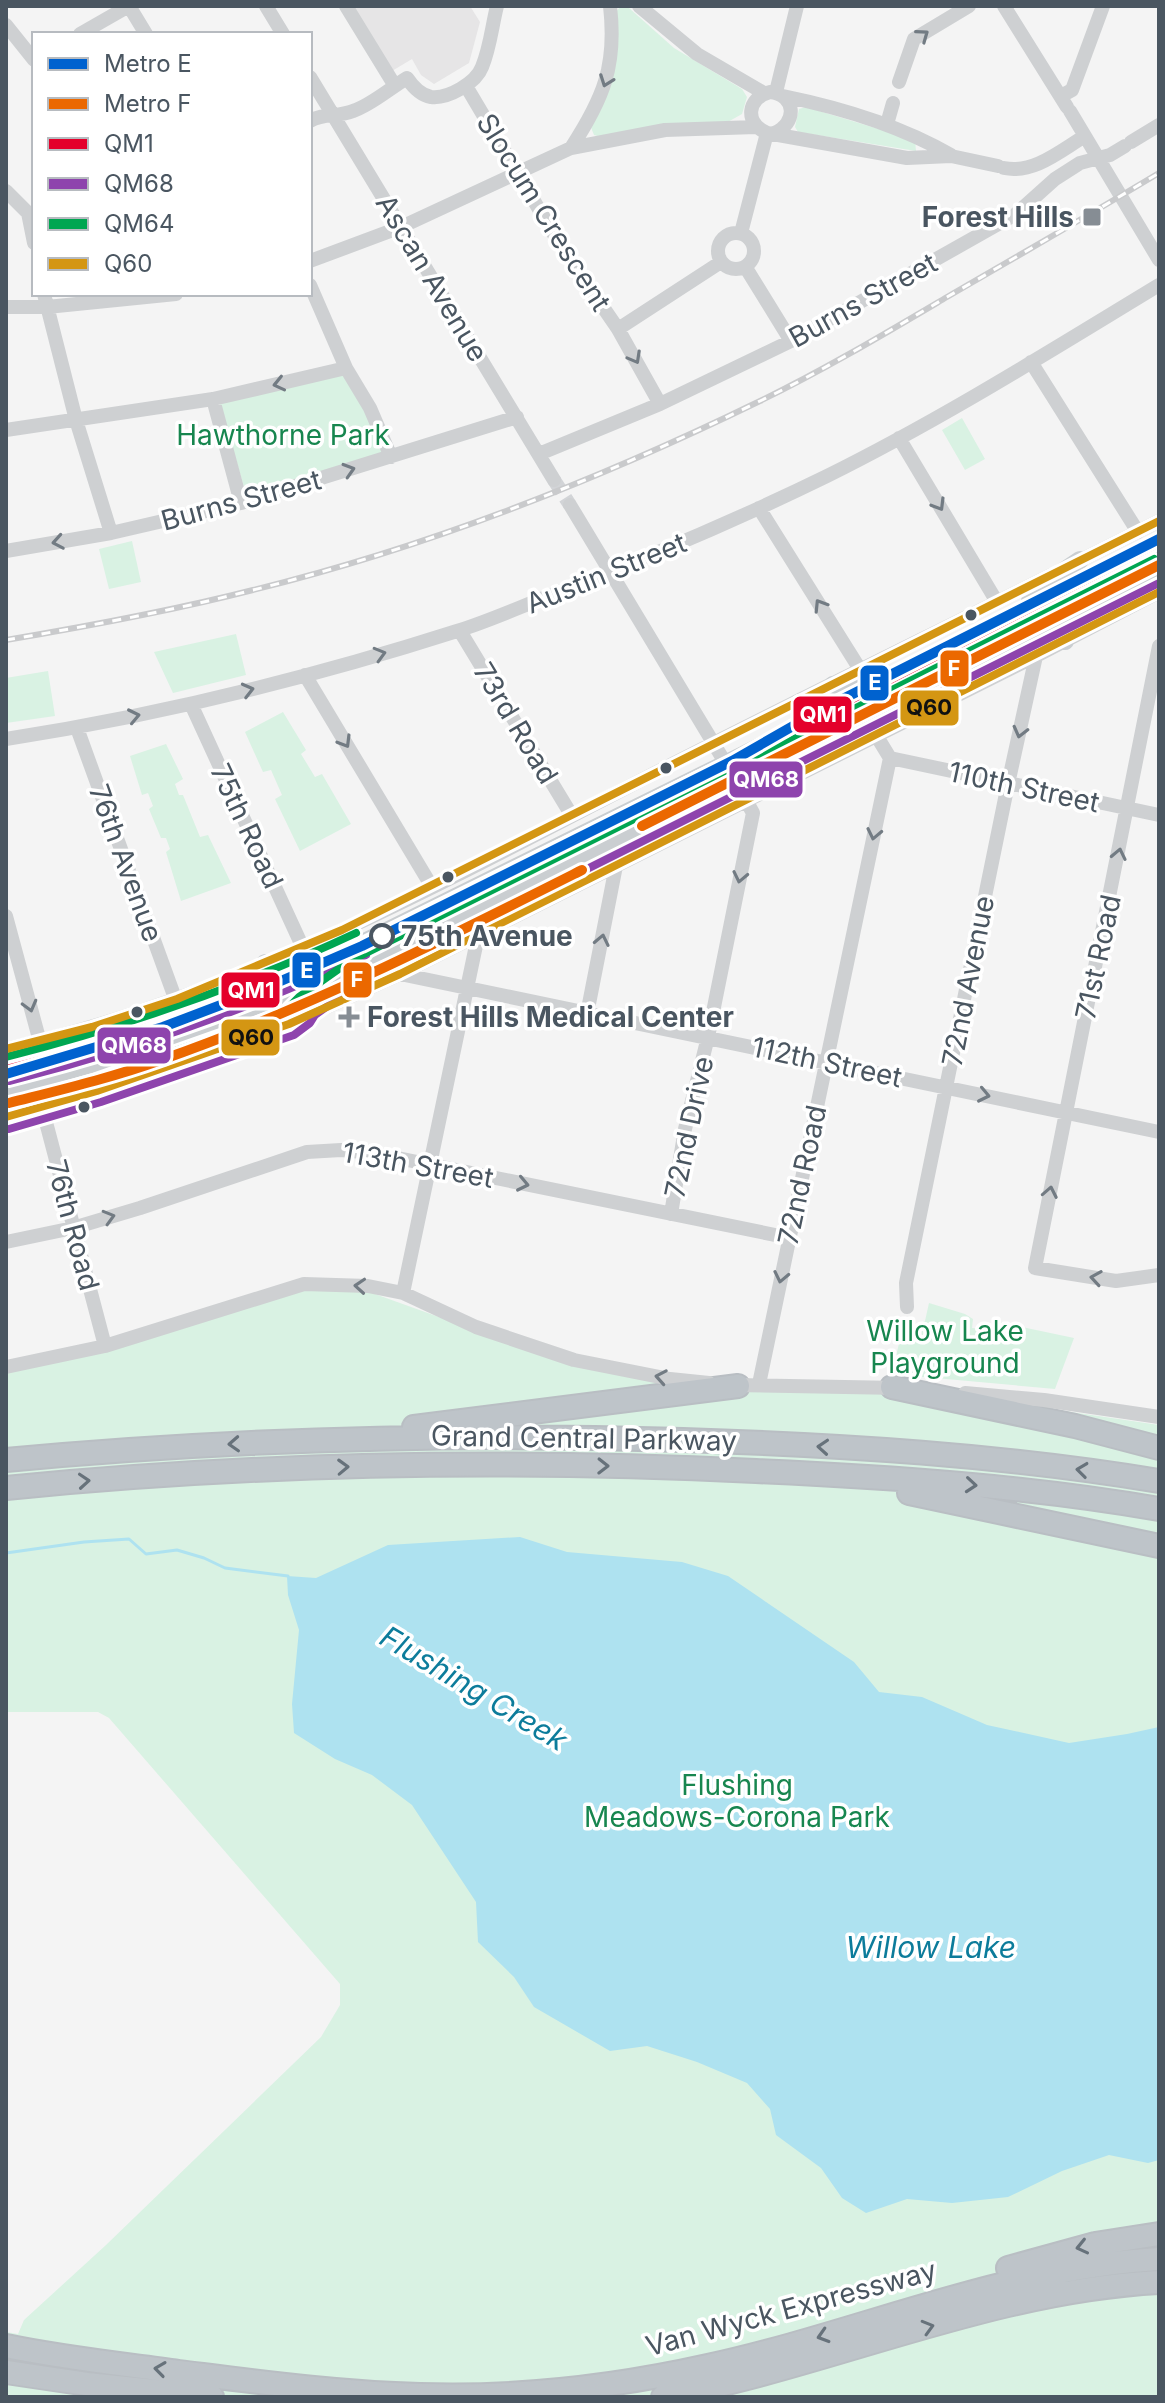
<svg xmlns="http://www.w3.org/2000/svg" width="1165" height="2403" font-family="Inter,sans-serif">
<rect width="100%" height="100%" fill="#f4f4f4"/>
<path fill="#e6e5e6" d="M 353,6 L 470,6 L 480,22 L 469,63 L 434,84 L 421,75 L 412,59 L 392,71 Z"/>
<path fill="#d9f2e3" d="M 620,7 L 629,8 L 674,48 L 742,89 L 747,97 L 742,114 L 726,123 L 662,124 L 601,137 L 594,135 L 590,125 L 615,13 Z
M 806,107 L 915,140 L 916,151 L 798,132 L 795,127 L 799,109 Z
M 338,370 L 359,394 L 382,453 L 246,494 L 220,404 Z
M 962,418 L 985,459 L 965,470 L 942,430 Z
M 132,541 L 141,582 L 109,589 L 99,549 Z
M 236,634 L 246,675 L 173,693 L 154,652 Z
M 48,671 L 55,716 L 6,723 L 6,678 Z
M 283,712 L 306,750 L 301,754 L 315,777 L 322,774 L 351,824 L 300,851 L 275,799 L 282,795 L 271,770 L 263,772 L 245,732 Z
M 166,744 L 183,779 L 175,784 L 179,795 L 183,795 L 200,837 L 208,835 L 231,883 L 181,901 L 166,852 L 170,849 L 166,838 L 161,838 L 149,809 L 153,806 L 148,793 L 142,795 L 130,756 Z
M 361,1289 L 581,1368 L 886,1388 L 1018,1404 L 1159,1425 L 1159,2397 L 6,2397 L 6,2332 L 18,2334 L 24,2320 L 106,2245 L 321,2037 L 340,2005 L 340,1984 L 109,1718 L 98,1712 L 6,1712 L 6,1369 L 301,1290 Z
M 929,1303 L 965,1314 L 973,1319 L 972,1328 L 996,1330 L 999,1322 L 1074,1338 L 1055,1389 L 913,1376 L 896,1356 L 902,1331 L 925,1321 Z"/>
<path fill="#aee2f0" d="M 520,1537 L 567,1552 L 682,1562 L 728,1576 L 854,1662 L 879,1692 L 922,1697 L 987,1725 L 1069,1743 L 1127,1734 L 1159,1727 L 1159,2160 L 1148,2163 L 1109,2155 L 1062,2171 L 1008,2197 L 952,2203 L 907,2199 L 866,2213 L 842,2198 L 821,2168 L 776,2135 L 770,2109 L 747,2083 L 697,2062 L 647,2046 L 610,2051 L 534,2007 L 514,1977 L 478,1942 L 476,1902 L 412,1805 L 372,1775 L 335,1759 L 294,1733 L 292,1704 L 299,1630 L 288,1595 L 287,1576 L 316,1578 L 388,1545 Z"/>
<g fill="none" stroke-linecap="round" stroke-linejoin="round">
<path stroke="#aee2f0" stroke-width="3" d="M 6,1553 L 84,1542 L 129,1539 L 146,1554 L 177,1550 L 204,1558 L 225,1568 L 288,1576"/>
<path stroke="#d2d4d7" stroke-width="14" stroke-dasharray="14 7" stroke-linecap="butt" d="M 554,480 L 570,505"/>
<defs>
<path id="highway" d="M 892,1387 L 1075,1426 L 1159,1448
M 414,1427 L 738,1386
M 6,1460 C 231,1439 457,1433 683,1440 C 842,1445 1002,1455 1159,1481
M 6,1488 C 255,1463 506,1459 756,1471 C 890,1477 1026,1486 1159,1509
M 909,1493 L 1159,1546
M 1008,2268 L 1095,2244 L 1159,2234
M 6,2346 C 63,2358 122,2364 179,2372 C 259,2382 339,2393 420,2395 C 516,2398 614,2387 708,2366 C 860,2333 1002,2268 1159,2259
M 6,2372 L 87,2384 L 212,2397
M 663,2397 C 830,2366 988,2291 1159,2282"/>
</defs>
<use href="#highway" stroke="#b9bec3" stroke-width="26"/>
<path stroke="#ced0d2" stroke-width="14" d="M 266,6 L 283,34
M 346,6 L 395,86
M 639,6 L 697,54 L 764,93
M 1004,6 L 1067,107
M 6,25 L 34,60
M 80,34 L 129,6 L 146,34
M 310,77 L 554,480
M 899,82 L 914,39 L 969,6
M 466,86 L 559,243 L 618,329 L 660,404
M 776,92 L 797,6
M 783,96 C 842,108 899,125 951,155
M 1061,96 L 1072,90 L 1103,6
M 1070,111 L 1159,260
M 310,121 C 323,113 338,117 353,111 C 371,105 389,89 407,78 C 413,87 420,95 431,97 C 448,99 476,83 482,67 C 490,48 492,26 497,6
M 887,124 L 893,103
M 774,133 C 797,124 797,95 770,92 C 747,98 744,123 767,133 L 907,158 L 951,156 L 998,166
M 1131,142 L 1159,125
M 571,148 C 603,99 617,66 610,6
M 1004,168 C 1034,174 1060,151 1085,136
M 6,191 L 28,213 L 34,243
M 1016,214 L 1055,179 L 1080,163 L 1110,155 L 1125,146
M718 251a18 18 0 1 1 36 0a18 18 0 1 1-36 0Z
M 741,233 L 767,133
M 310,261 L 401,227 L 571,148 L 665,130 L 756,127
M 746,268 L 791,341
M 310,285 L 346,368 L 370,408 L 391,457
M 44,294 L 76,420 L 111,533
M 6,307 L 47,307 L 176,294
M 618,329 L 721,262
M 1031,362 L 1138,532
M 213,399 L 241,503
M 6,430 L 213,399 L 346,368
M 899,438 L 997,602
M 539,454 L 660,404 L 791,341 L 1009,218
M 570,505 L 726,764 L 753,813 L 708,1037 L 685,1129 L 671,1214
M 759,508 L 861,671
M 6,551 L 111,533 L 241,503 L 517,417
M 1073,564 L 1159,521
M 460,631 L 572,816
M 1159,646 L 1035,1268 L 1116,1281 L 1159,1275
M 305,675 L 432,887
M 191,704 L 303,948
M 77,728 L 175,998
M 6,739 C 159,715 310,678 457,631 C 489,621 520,607 551,595 C 645,559 737,520 827,476 C 942,419 1050,351 1159,285
M 890,758 L 1159,815
M 6,916 L 40,1042 L 42,1107 L 105,1346
M 400,974 L 1159,1132
M 587,1014 L 616,866
M 6,1049 C 225,1000 426,892 624,789 C 765,716 909,646 1051,575
M 6,1117 L 97,1091 L 289,1024 L 400,974 L 1036,656 L 1159,592
M 6,1242 L 73,1228 L 140,1208 L 307,1152 L 341,1150 L 373,1153 L 790,1238
M 403,1293 L 478,936
M 907,1307 L 906,1283 L 1008,784 L 1036,656
M 6,1367 L 105,1346 L 304,1284 L 368,1286 L 403,1293 L 476,1327 L 574,1360 L 670,1379 L 709,1383
M 759,1384 L 890,758 L 876,735
M 733,1385 L 900,1388
M 965,1393 L 1044,1400 L 1159,1417"/>
<path stroke="#caced1" stroke-width="18" d="M 1030,601 L 1052,579 L 1080,560
M 1026,646 L 1043,638 L 1065,641
M 833,685 L 855,686 L 871,681
M 241,991 L 253,980 L 265,963
M 289,1024 C 302,1014 310,1004 323,995
M 6,1069 L 132,1036 L 330,959 L 743,755 L 1159,543
M 6,1094 L 194,1037 L 355,972 L 1159,570"/>
<use href="#highway" stroke="#bec4c9" stroke-width="22"/>
<defs>
<path id="rail" d="M 6,640 C 89,626 171,611 253,590 C 428,547 598,480 760,401 C 824,370 886,333 947,297 C 1018,256 1089,215 1159,173"/>
</defs>
<use href="#rail" stroke="#c9cacc" stroke-width="6"/>
<use href="#rail" stroke="#fff" stroke-width="3" stroke-dasharray="9" stroke-linecap="butt"/>
<defs>
<path id="bus-1" d="M 6,1069 L 132,1036 L 330,959 L 743,755 L 1159,543"/>
<path id="bus-2" d="M 9,1081 C 132,1050 251,1009 366,955
M 9,1129 L 101,1102 L 294,1035 L 310,1023 L 315,1015 L 361,982 L 1159,583"/>
<path id="bus-3" d="M 6,1057 C 127,1026 243,986 356,933
M 6,1105 L 93,1080 L 283,1013 L 299,997 L 350,961 L 1154,559"/>
<path id="bus-4" d="M 6,1049 L 92,1027 L 177,999 L 342,930 L 1159,521
M 6,1117 L 97,1091 L 289,1024 L 400,974 L 1159,592"/>
</defs>
<use href="#bus-1" stroke="#fff" stroke-width="14"/>
<use href="#bus-2" stroke="#fff" stroke-width="14"/>
<use href="#bus-3" stroke="#fff" stroke-width="14"/>
<use href="#bus-4" stroke="#fff" stroke-width="14"/>
<use href="#bus-1" stroke="#e4002b" stroke-width="8"/>
<use href="#bus-2" stroke="#8e44ad" stroke-width="8"/>
<use href="#bus-3" stroke="#00a651" stroke-width="8"/>
<use href="#bus-4" stroke="#d49613" stroke-width="8"/>
<defs>
<path id="metro-1" d="M 6,1074 L 163,1027 L 260,990 L 362,946 L 732,761 L 821,710 L 1159,539"/>
<path id="metro-2" d="M 642,826 L 1159,565
M 9,1103 C 60,1090 111,1078 161,1060 C 307,1009 445,939 582,870"/>
</defs>
<use href="#metro-1" stroke="#fff" stroke-width="16"/>
<use href="#metro-2" stroke="#fff" stroke-width="16"/>
<use href="#metro-1" stroke="#0062cf" stroke-width="10"/>
<use href="#metro-2" stroke="#eb6800" stroke-width="10"/>
</g>
<defs><path id="oneway-chevron" d="M-2-3.5L2.5 0L-2 3.5" fill="none" stroke-width="1.6" stroke-linecap="round" stroke-linejoin="round" transform="scale(2)"/></defs>
<g stroke="#727b83">
<use href="#oneway-chevron" transform="translate(923 35) rotate(-36)"/>
<use href="#oneway-chevron" transform="translate(606 81) rotate(110)"/>
<use href="#oneway-chevron" transform="translate(635 358) rotate(61)"/>
<use href="#oneway-chevron" transform="translate(279 384) rotate(167)"/>
<use href="#oneway-chevron" transform="translate(349 470) rotate(-17)"/>
<use href="#oneway-chevron" transform="translate(939 505) rotate(59)"/>
<use href="#oneway-chevron" transform="translate(58 542) rotate(170)"/>
<use href="#oneway-chevron" transform="translate(820 605) rotate(-122)"/>
<use href="#oneway-chevron" transform="translate(380 654) rotate(-16)"/>
<use href="#oneway-chevron" transform="translate(248 690) rotate(-14)"/>
<use href="#oneway-chevron" transform="translate(134 716) rotate(-12)"/>
<use href="#oneway-chevron" transform="translate(1020 732) rotate(104)"/>
<use href="#oneway-chevron" transform="translate(345 742) rotate(59)"/>
<use href="#oneway-chevron" transform="translate(874 834) rotate(102)"/>
<use href="#oneway-chevron" transform="translate(1119 854) rotate(-78)"/>
<use href="#oneway-chevron" transform="translate(740 877) rotate(102)"/>
<use href="#oneway-chevron" transform="translate(602 940) rotate(-78)"/>
<use href="#oneway-chevron" transform="translate(30 1006) rotate(75)"/>
<use href="#oneway-chevron" transform="translate(984 1095) rotate(12)"/>
<use href="#oneway-chevron" transform="translate(523 1184) rotate(12)"/>
<use href="#oneway-chevron" transform="translate(1050 1192) rotate(-79)"/>
<use href="#oneway-chevron" transform="translate(109 1217) rotate(-16)"/>
<use href="#oneway-chevron" transform="translate(781 1277) rotate(102)"/>
<use href="#oneway-chevron" transform="translate(1096 1278) rotate(-171)"/>
<use href="#oneway-chevron" transform="translate(360 1286) rotate(-176)"/>
<use href="#oneway-chevron" transform="translate(661 1377) rotate(-170)"/>
</g>
<g stroke="#67727b">
<use href="#oneway-chevron" transform="translate(234 1444) rotate(177)"/>
<use href="#oneway-chevron" transform="translate(823 1447) rotate(-176)"/>
<use href="#oneway-chevron" transform="translate(603 1466) rotate(1)"/>
<use href="#oneway-chevron" transform="translate(343 1467) rotate(-2)"/>
<use href="#oneway-chevron" transform="translate(1082 1470) rotate(-173)"/>
<use href="#oneway-chevron" transform="translate(84 1481) rotate(-4)"/>
<use href="#oneway-chevron" transform="translate(971 1485) rotate(5)"/>
<use href="#oneway-chevron" transform="translate(1082 2247) rotate(167)"/>
<use href="#oneway-chevron" transform="translate(928 2327) rotate(-16)"/>
<use href="#oneway-chevron" transform="translate(823 2336) rotate(163)"/>
<use href="#oneway-chevron" transform="translate(160 2369) rotate(-172)"/>
</g>
<g fill="#868d94" stroke="#fff" stroke-width="3">
<rect x="1082" y="207" width="20" height="20" rx="4"/>
<path d="M345 1005h8v8h8v8h-8v8h-8v-8h-8v-8h8z"/>
</g>
<g fill="#4a5661" stroke="#fff" stroke-width="3">
<circle cx="971" cy="615" r="7"/>
<circle cx="666" cy="768" r="7"/>
<circle cx="448" cy="877" r="7"/>
<circle cx="137" cy="1012" r="7"/>
<circle cx="84" cy="1107" r="7"/>
</g>
<circle fill="#fff" stroke="#4a5661" stroke-width="4" cx="382" cy="936" r="11"/>
<g text-anchor="middle" dominant-baseline="central" stroke-width="7" stroke-linejoin="round" paint-order="stroke">
<g font-size="28" fill="#4a5661" stroke="#fff">
<text transform="translate(544 212) rotate(58)">Slocum Crescent</text>
<text transform="translate(432 278) rotate(59)">Ascan Avenue</text>
<text transform="translate(863 300) rotate(-29)">Burns Street</text>
<text transform="translate(241 500) rotate(-15)">Burns Street</text>
<text transform="translate(606 573) rotate(-22)">Austin Street</text>
<text transform="translate(516 723) rotate(59)">73rd Road</text>
<text transform="translate(1024 787) rotate(12)">110th Street</text>
<text transform="translate(247 826) rotate(65)">75th Road</text>
<text transform="translate(126 863) rotate(70)">76th Avenue</text>
<text transform="translate(1098 957) rotate(-78)">71st Road</text>
<text transform="translate(968 981) rotate(-79)">72nd Avenue</text>
<text transform="translate(827 1062) rotate(12)">112th Street</text>
<text transform="translate(689 1127) rotate(-78)">72nd Drive</text>
<text transform="translate(418 1165) rotate(10)">113th Street</text>
<text transform="translate(802 1175) rotate(-78)">72nd Road</text>
<text transform="translate(73 1225) rotate(75)">76th Road</text>
<text transform="translate(584 1438) rotate(1)">Grand Central Parkway</text>
<text transform="translate(791 2308) rotate(-15)">Van Wyck Expressway</text>
</g>
<g font-size="28" font-weight="bold" fill="#4a5661" stroke="#fff" text-anchor="end">
<text x="1074" y="217">Forest Hills</text>
<text x="367" y="1017" text-anchor="start">Forest Hills Medical Center</text>
</g>
<g font-size="28" fill="#17864f" stroke="#fff">
<text x="283" y="435">Hawthorne Park</text>
<text x="945" y="1331">Willow Lake<tspan x="945" dy="32">Playground</tspan></text>
<text x="737" y="1785">Flushing<tspan x="737" dy="32">Meadows-Corona Park</tspan></text>
</g>
<g font-size="28" font-weight="bold" fill="#4a5661" stroke="#fff" text-anchor="start">
<text x="401" y="936">75th Avenue</text>
</g>
<g font-size="30" font-style="italic" fill="#0c7c9b" stroke="#fff">
<text transform="translate(474 1688) rotate(31)">Flushing Creek</text>
<text x="931" y="1947">Willow Lake</text>
</g>
</g>
<g stroke="#fff" stroke-width="3">
<rect x="939" y="649" width="31" height="39" rx="8" fill="#eb6800"/>
<rect x="859" y="664" width="31" height="38" rx="8" fill="#0062cf"/>
<rect x="899" y="689" width="61" height="38" rx="8" fill="#d49613"/>
<rect x="792" y="695" width="61" height="39" rx="8" fill="#e4002b"/>
<rect x="728" y="760" width="76" height="39" rx="8" fill="#8e44ad"/>
<rect x="291" y="951" width="31" height="38" rx="8" fill="#0062cf"/>
<rect x="342" y="961" width="31" height="38" rx="8" fill="#eb6800"/>
<rect x="220" y="971" width="61" height="38" rx="8" fill="#e4002b"/>
<rect x="220" y="1018" width="61" height="39" rx="8" fill="#d49613"/>
<rect x="96" y="1026" width="76" height="39" rx="8" fill="#8e44ad"/>
</g>
<g font-size="22" text-anchor="middle" font-weight="bold" fill="#fff">
<text x="954" y="676">F</text>
<text x="875" y="690">E</text>
<text x="823" y="722">QM1</text>
<text x="766" y="787">QM68</text>
<text x="307" y="978">E</text>
<text x="357" y="987">F</text>
<text x="251" y="998">QM1</text>
<text x="134" y="1053">QM68</text>
</g>
<g font-size="22" text-anchor="middle" font-weight="bold" fill="#111">
<text x="929" y="715">Q60</text>
<text x="251" y="1045">Q60</text>
</g>
<rect width="1165" height="2403" fill="none" stroke="#4a5661" stroke-width="16"/>
<rect x="32" y="32" width="280" height="264" fill="#ffffff" stroke="#b7bbc0" stroke-width="2"/>
<rect x="48" y="58" width="40" height="12" fill="#0062cf" stroke="#b7bbc0" stroke-width="2"/>
<text x="104" y="72" font-size="24" fill="#4a5661">Metro E</text>
<rect x="48" y="98" width="40" height="12" fill="#eb6800" stroke="#b7bbc0" stroke-width="2"/>
<text x="104" y="112" font-size="24" fill="#4a5661">Metro F</text>
<rect x="48" y="138" width="40" height="12" fill="#e4002b" stroke="#b7bbc0" stroke-width="2"/>
<text x="104" y="152" font-size="24" fill="#4a5661">QM1</text>
<rect x="48" y="178" width="40" height="12" fill="#8e44ad" stroke="#b7bbc0" stroke-width="2"/>
<text x="104" y="192" font-size="24" fill="#4a5661">QM68</text>
<rect x="48" y="218" width="40" height="12" fill="#00a651" stroke="#b7bbc0" stroke-width="2"/>
<text x="104" y="232" font-size="24" fill="#4a5661">QM64</text>
<rect x="48" y="258" width="40" height="12" fill="#d49613" stroke="#b7bbc0" stroke-width="2"/>
<text x="104" y="272" font-size="24" fill="#4a5661">Q60</text>
</svg>
